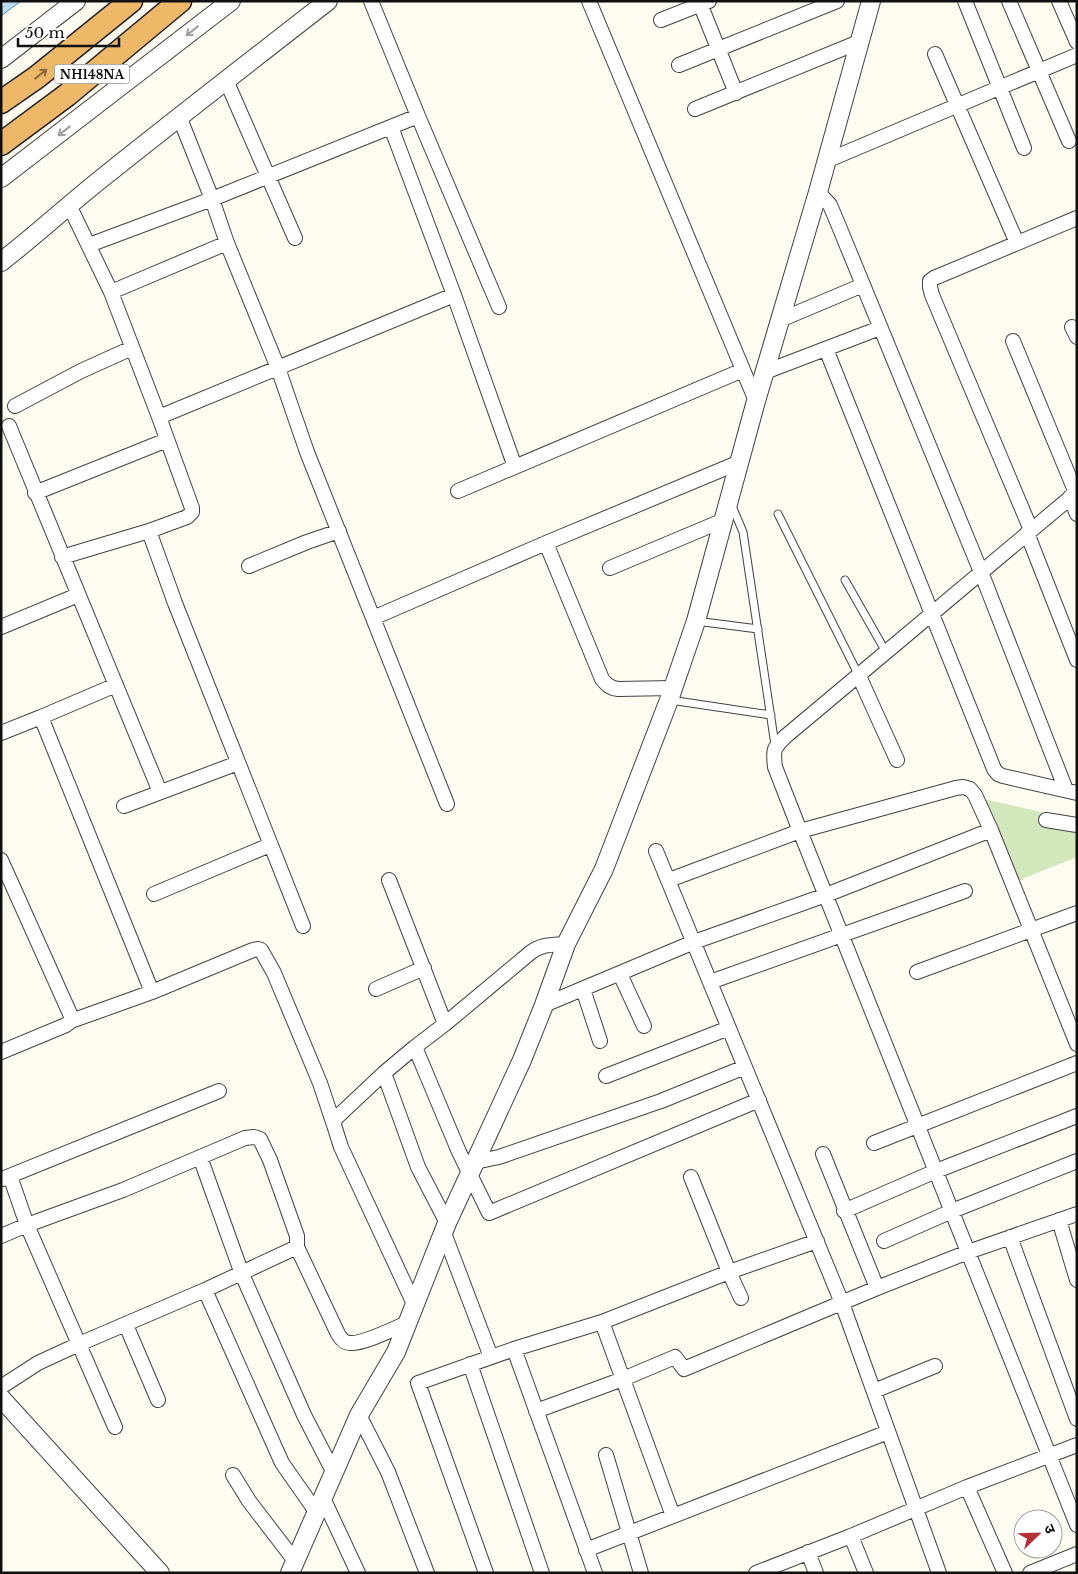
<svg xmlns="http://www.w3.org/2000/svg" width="1078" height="1574" font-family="'Libre Baskerville','Noto Sans Devanagari',serif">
<rect width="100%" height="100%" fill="#fefcf1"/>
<path fill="#d3e7bc" d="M 983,799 L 1077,820 L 1077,857 L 1012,883 Z"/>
<path fill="#b9ddf3" stroke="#4492c5" d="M 1,1 L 21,1 L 1,16 Z"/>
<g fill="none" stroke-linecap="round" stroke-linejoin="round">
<defs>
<path id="service" d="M 732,506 L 743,532 L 775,745
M 778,514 L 859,676
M 845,580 L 886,652
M 696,621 L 758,629
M 670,700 L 771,715"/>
<path id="minor" d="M 371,1 L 418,116 L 499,307
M 589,1 L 756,401
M 699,1 L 736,93
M 965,1 L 1024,148
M 1009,1 L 1069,141
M 1059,1 L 1077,42
M 661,20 L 709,1
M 935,54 L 1017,243
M 679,65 L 837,1
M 226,80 L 295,238
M 695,109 L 859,42
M 179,116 L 212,199 L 227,243 L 278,368 L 307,452 L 447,804
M 391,127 L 454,295 L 515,467
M 826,161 L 1077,55
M 818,192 L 830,205 L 838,224 L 981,572 L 1066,790
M 69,205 L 111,292 L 159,417 L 192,508 L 192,512 L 187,517 L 149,531 L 175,603 L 303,926
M 89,245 L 212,199 L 418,116
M 111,292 L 227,243
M 780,320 L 863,285
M 1072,327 L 1077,337
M 1013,341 L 1076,493
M 826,349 L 994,769 L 998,774 L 1003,776 L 1077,793
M 765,372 L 880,328
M 15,406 L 81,371 L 132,348
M 159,417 L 454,295
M 9,426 L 160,792
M 458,491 L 743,370
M 1077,492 L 786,736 C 773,748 773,750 775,767 L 800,831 L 1077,1525
M 35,493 L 167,440
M 1070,497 L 1077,514
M 1031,530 L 932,295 L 930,287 L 930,281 L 934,278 L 1077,218
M 1027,533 L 1077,660
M 546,543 L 602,679 C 607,685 610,688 618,689 L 673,688
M 62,557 L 149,531
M 249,566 L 307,542 L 339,531
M 610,568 L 724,520
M 373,618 L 546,543 L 740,462
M 1,627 L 78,595
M 859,676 L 897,760
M 41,717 L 116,685
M 1,733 L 41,717 L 152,992
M 124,806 L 238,763
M 1046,820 L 1077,825
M 656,851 L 842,1303 L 939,1573
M 1,860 L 71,1016 L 71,1021 L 66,1025 L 1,1052
M 389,880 L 445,1024
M 669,880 L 800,831 L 956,788 L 963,787 L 970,789 L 975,795 L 991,830 L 1077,1044
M 154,894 L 270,845
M 917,972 L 1077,913
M 620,974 L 644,1026
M 710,982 L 965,891
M 376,989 L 424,968
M 583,989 L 600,1041
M 544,1005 L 694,942 L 826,895 L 991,830
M 71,1021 L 152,992 L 253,950 L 258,949 L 261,950 L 274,973 L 320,1083 L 334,1125
M 415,1047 L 459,1152 L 489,1213 L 759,1100
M 384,1073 L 418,1167 L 447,1223
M 606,1076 L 729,1028
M 874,1143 L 1077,1063
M 823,1154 L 877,1288
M 200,1157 L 242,1274 L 304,1415 L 334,1473
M 475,1162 L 499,1157 L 661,1101 L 745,1067
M 10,1176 L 27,1225 L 115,1427
M 691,1177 L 729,1272 L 741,1298
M 2,1179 L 219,1091
M 844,1211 L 936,1171 L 1077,1116
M 1059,1220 L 1077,1280
M 444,1233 L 491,1357
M 1,1236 L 27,1225 L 123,1190 L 245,1138 L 254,1137 L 260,1139 L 270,1160 L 297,1236 L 297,1247 L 338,1334 C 341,1339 344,1343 350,1343 C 364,1344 393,1329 407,1323
M 1010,1237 L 1077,1419
M 884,1241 L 952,1211 L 1077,1161
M 205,1290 L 282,1463 L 317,1513
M 414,1304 L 341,1147 L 334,1125 L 335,1119 L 384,1073 L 415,1047 L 445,1024 L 530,953 C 541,944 552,945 566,944
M 602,1322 L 673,1516
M 126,1325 L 158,1400
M 514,1349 L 595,1573
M 470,1364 L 542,1573
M 1,1387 L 38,1363 L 79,1344 L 205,1290 L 297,1247
M 874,1391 L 935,1366
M 536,1411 L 623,1379 L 675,1357 L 684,1369 L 877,1288 L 968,1252 L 1077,1214
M 359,1415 L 388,1472 L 427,1573
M 606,1455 L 641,1573
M 233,1475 L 249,1501 L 295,1561
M 967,1487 L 1005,1573
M 323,1498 L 358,1573
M 851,1536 L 866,1573
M 586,1550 L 888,1432
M 808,1552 L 816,1573
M 486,1573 L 418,1383 L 514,1349 L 602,1322 L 729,1272 L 817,1241
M 756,1573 L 851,1536 L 967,1487 L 1077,1445
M 1030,1573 L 1077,1554"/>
<path id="tertiary" d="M 1,59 L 76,1
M 1,178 L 231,1
M 1,262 C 36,235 67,206 101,179 C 176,119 252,60 328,1
M 1,1398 L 160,1573
M 290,1573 L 359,1415 L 396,1352 L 447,1223 L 522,1060 L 544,1005 L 566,944 L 604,869 L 669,700 L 696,621 L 756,401 L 818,192 L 871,1"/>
<path id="trunk" d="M 1,102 L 37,77 L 131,1
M 1,144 L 67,95 L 180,1"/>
</defs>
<use href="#service" stroke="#424242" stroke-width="9"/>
<use href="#minor" stroke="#424242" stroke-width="16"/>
<use href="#tertiary" stroke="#424242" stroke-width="20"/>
<use href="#trunk" stroke="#202020" stroke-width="25"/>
<use href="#service" stroke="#fff" stroke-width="7"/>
<use href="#minor" stroke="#fff" stroke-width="14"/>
<use href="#tertiary" stroke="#fff" stroke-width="18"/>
<use href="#trunk" stroke="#eeb868" stroke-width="22"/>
</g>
<defs><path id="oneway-shaft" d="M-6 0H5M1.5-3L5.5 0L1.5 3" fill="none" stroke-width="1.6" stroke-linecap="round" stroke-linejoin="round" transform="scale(1.25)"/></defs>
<g stroke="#9f9f9f">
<use href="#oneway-shaft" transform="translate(192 31) rotate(142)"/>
<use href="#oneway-shaft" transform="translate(64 131) rotate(142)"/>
</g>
<use stroke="#8a6c40" href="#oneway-shaft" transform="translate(41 74) rotate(-38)"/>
<g text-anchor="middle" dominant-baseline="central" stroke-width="5" stroke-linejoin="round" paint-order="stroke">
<rect fill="#fff" stroke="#575757" stroke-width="1" x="54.5" y="64.5" width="75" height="19" rx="4"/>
<g font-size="12" font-weight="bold" fill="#0f0f0f">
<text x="92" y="74">NH148NA</text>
</g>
</g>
<rect width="1078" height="1574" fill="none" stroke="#0f0f0f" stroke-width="5"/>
<g transform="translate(1038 1534) rotate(67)"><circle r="24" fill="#ffffff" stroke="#9f9f9f"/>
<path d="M0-4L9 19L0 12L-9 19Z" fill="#b72f36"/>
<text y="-8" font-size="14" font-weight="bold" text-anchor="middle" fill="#0f0f0f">उ</text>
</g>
<path d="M18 38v8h101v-8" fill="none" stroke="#0f0f0f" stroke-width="2.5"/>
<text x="25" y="38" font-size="15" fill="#0f0f0f" stroke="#ffffff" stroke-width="4" paint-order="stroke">50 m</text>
</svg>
